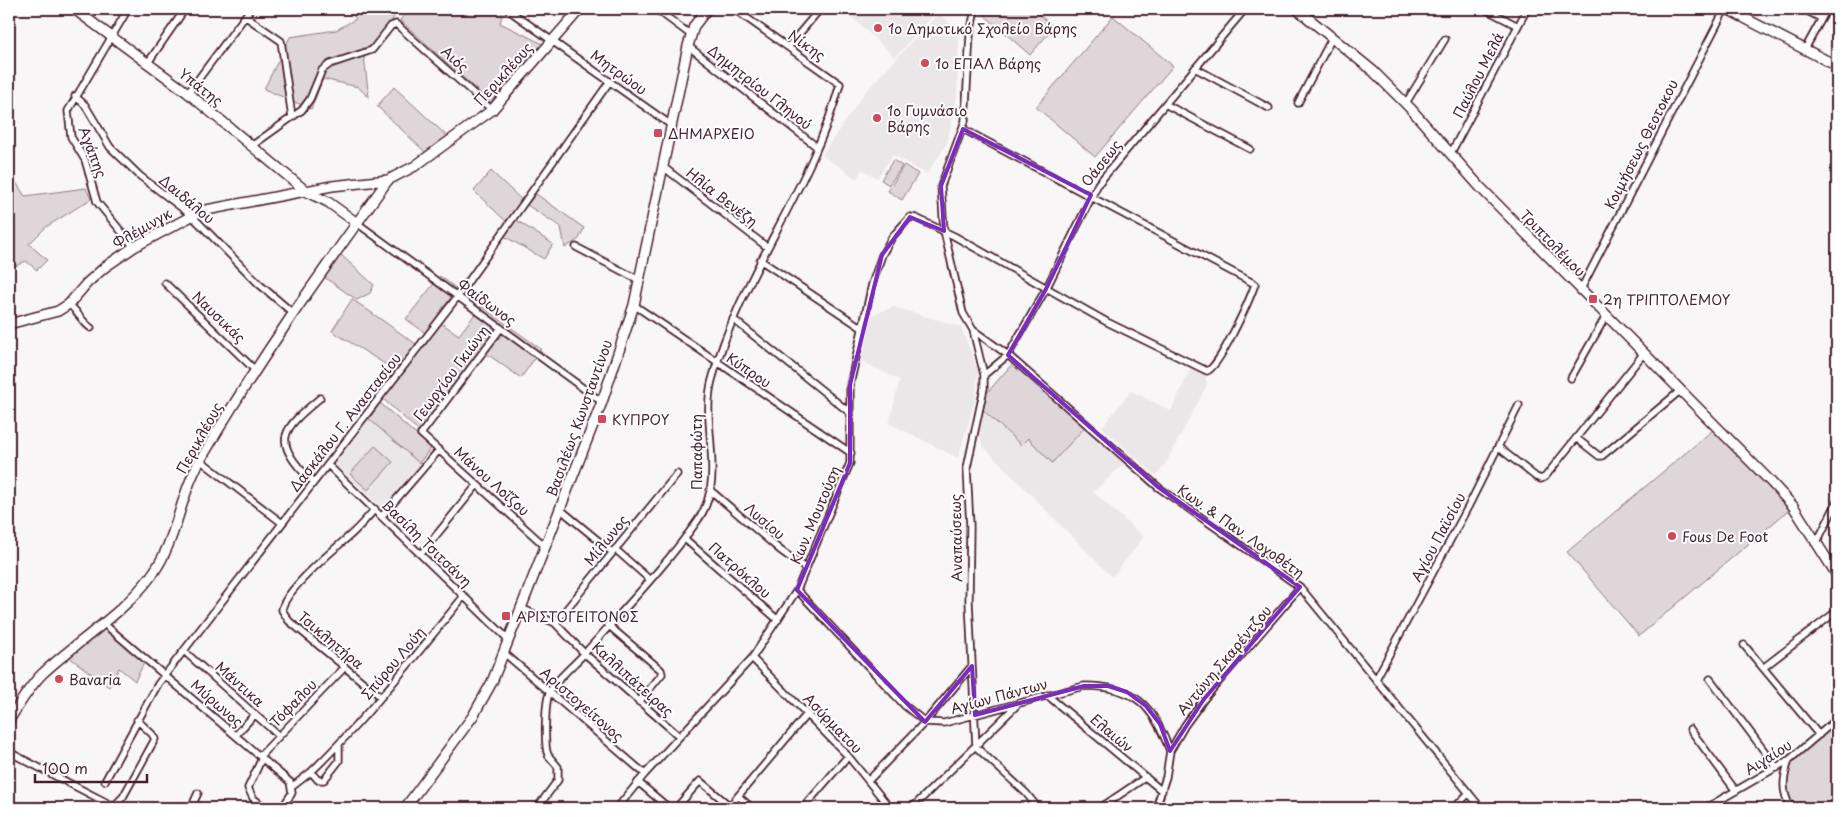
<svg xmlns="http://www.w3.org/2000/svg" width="1846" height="817" font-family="'Playpen Sans',sans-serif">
<rect width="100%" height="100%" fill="#f8f6f7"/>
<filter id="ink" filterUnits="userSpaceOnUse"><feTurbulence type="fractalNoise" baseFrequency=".02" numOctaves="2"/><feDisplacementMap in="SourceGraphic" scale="10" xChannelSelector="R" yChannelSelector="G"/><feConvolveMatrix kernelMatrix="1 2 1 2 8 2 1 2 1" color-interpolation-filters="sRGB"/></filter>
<g filter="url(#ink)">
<path fill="#ebe6e8" d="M 843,9 L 939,9 L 895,57 Z
M 939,13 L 959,33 L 957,95 L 947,143 L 927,174 L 893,155 L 877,178 L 862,169 L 857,179 L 822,155 L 865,92 Z
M 894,307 L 961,327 L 978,371 L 976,396 L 958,458 L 889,423 L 900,380 L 861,361 L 871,315 Z
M 1191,368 L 1205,375 L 1207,385 L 1167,461 L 1156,476 L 1102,427 L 1131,391 L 1171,411 Z
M 380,402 L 433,448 L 383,509 L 335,464 Z
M 983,410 L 1020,445 L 1028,438 L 1086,426 L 1125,463 L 1093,492 L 1144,537 L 1112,577 L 983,446 L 980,437 Z"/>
<path fill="#ded6d9" stroke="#947a82" d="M 347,9 L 397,9 L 392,21 L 373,46 L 363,48 L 369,98 L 358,87 L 323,79 L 311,109 L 264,89 L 290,37 L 336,30 L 356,19 Z
M 409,9 L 504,9 L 500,23 L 547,46 L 490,102 L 400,20 Z
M 987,9 L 1032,9 L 1054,27 L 1030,55 L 983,14 Z
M 1113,16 L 1173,66 L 1095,157 L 1036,107 Z
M 394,87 L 448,137 L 425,152 L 377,106 Z
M 893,160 L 902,166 L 889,185 L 881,180 Z
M 904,165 L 918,174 L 902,200 L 888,191 Z
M 491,171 L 527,205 L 536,194 L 584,228 L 579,239 L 565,248 L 561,227 L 527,205 L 516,220 L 553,244 L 544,259 L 504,236 L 511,226 L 474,191 Z
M 9,172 L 25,196 L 86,188 L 91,199 L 46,227 L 29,244 L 47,260 L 37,270 L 26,261 L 9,269 Z
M 340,254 L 374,285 L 370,293 L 357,300 L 324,277 Z
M 440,276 L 457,289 L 435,319 L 459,335 L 481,306 L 541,349 L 521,378 L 480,349 L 419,431 L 383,399 L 401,374 L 332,331 L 352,299 L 423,349 L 431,337 L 406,319 Z
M 1013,363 L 1086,426 L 1052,463 L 1028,438 L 1021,445 L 983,410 L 986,394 Z
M 380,403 L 431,448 L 419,463 L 369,419 Z
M 1713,430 L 1790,509 L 1639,636 L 1567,552 Z
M 375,446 L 393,462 L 368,490 L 350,474 Z
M 107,624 L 146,659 L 135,681 L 119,668 L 109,687 L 69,657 Z
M 1828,730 L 1837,734 L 1837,808 L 1796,808 C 1792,802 1786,795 1785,788 C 1783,761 1811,746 1828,730 Z"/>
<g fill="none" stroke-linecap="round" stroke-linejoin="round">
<defs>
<path id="street" d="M 128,9 L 68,111 L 71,137 L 85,160 L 97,202 L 134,247
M 507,9 L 671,125
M 656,9 L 691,35
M 975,9 L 970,35 L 965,121 L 941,186 L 944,231 L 963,313 L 973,330 L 984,375 L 984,388 L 967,468 L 970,526 L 969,601 L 976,747 L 1026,793 L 1038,808
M 1485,9 L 1518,26
M 1803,9 L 1821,18
M 246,17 L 281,41 L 292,117
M 688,46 L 817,147
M 788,47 L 820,9
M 1805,49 L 1827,9
M 147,64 L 185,9
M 1195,68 L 1269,108
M 188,93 L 249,11
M 75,96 L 85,105 L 110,147 L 140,176 L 191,215 L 259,284 L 294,314
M 1298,103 L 1332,38
M 1406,103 L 1445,39
M 1165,104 L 1250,149
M 253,145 L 302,110 L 310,99 L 322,70 L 330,64 L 372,50 L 391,26 L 396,24 L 492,110
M 1451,153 L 1527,9
M 662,166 L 767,247
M 357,223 L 602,402
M 576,247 L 639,280
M 760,260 L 862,328
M 165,283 L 255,370
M 1580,291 L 1725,9
M 69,304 C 78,312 82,322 91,328
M 634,305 L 851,453
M 733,319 L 849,412
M 501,328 L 421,434 L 546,547
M 973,330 L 1008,355 L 1158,487 L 1300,587 L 1481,808
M 984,375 L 1008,355 L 1046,289 L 1098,184 L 1245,9
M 1571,378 L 1606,316
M 1576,438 L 1599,456 L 1602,456 L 1681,390
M 1498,447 L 1536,477 L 1541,479 L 1545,477 L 1644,353
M 200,460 L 282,523
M 328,465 L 509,640
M 314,482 C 303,473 282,452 286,436 C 289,422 310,407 320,398
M 710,490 L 780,550 L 805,568
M 375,509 C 366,519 357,530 347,538 C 332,551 284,591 282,610 L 289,621 L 381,697
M 560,509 L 612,552
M 382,516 L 439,450
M 685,539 L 778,620
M 1817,542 L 1837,502
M 615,549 L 649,579
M 421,554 L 477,485
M 797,590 L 904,705 L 925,722 L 944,723 L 1084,686 C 1136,686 1152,705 1170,751
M 521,608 L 555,623 L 584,653 L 679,736
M 103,623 L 290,782 L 292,793 L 282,808
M 555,623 L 677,474
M 608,625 L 661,670 L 662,674 L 639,702
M 1744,645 L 1819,735
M 184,651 L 279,736
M 503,652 L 645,774
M 752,658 L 848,756 L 890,808
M 1763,668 L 1837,611
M 1376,679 L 1468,507 L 1519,405
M 1710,679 L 1777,768
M 1047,695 L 1162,791
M 1690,729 L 1736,791
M 236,735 L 255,714
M 339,744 L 339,761 L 324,780 L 318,780 L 311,772 C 367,718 415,656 464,596
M 9,752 L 117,808
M 260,756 L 344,668
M 262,758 L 248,788 L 253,798 L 265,808
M 1789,760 C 1783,779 1781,791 1791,808
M 869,780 L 925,722 L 972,666
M 105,781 L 158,684 L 458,296 L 610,81
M 638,782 L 669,808
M 293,786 L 311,772
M 738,796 L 752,808
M 113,807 L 123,797 L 155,739 L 152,734 L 137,720
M 191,808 L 198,793
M 537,808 L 558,780 L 558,767 C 555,763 551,759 548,755 C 544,747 545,703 549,694 C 553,682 576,663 585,653 C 623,610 665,567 698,520 C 727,479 700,424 712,380 C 740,275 812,188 840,84 L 734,9
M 617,808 L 645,774 L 752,658 L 797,590 L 850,463 L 850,385 L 872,284 L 882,255 L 892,237 L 910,217 L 916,218 L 954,236 L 1107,322 L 1207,371 C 1219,368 1250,299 1255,284 L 963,129
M 676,808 L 700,781 L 730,806
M 728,808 L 807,714
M 803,808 L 848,756
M 912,808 L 1019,703
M 1100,808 L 1146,777
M 1156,808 L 1166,777 L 1170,751 L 1185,725 L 1204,699 L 1300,587
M 1454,808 L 1469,793
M 1706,808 L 1789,760 L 1837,719"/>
<path id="secondary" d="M 74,9 L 188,93 L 307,192 L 328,202 L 357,223
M 1297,9 L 1373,71 L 1411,109 L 1480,187 L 1770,481 L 1793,506 L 1837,575
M 1727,9 L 1837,66
M 9,324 L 58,311 L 69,304 L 87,283 L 105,267 L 134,247 L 201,211 L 332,186 L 388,180 L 415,166 L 492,110 L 580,9
M 9,720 C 19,705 29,687 42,674 C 77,641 122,615 151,576 C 177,542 179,496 201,459 C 257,362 322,271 388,180
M 405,808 L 473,716 L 492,682 L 602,402 L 634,305 L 688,46 L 694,26 L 707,9"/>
</defs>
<use href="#street" stroke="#4a1f2b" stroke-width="9"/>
<use href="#secondary" stroke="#4a1f2b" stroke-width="12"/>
<use href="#street" stroke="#fff" stroke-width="5.5"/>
<use href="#secondary" stroke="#fff" stroke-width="9"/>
</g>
</g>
<path fill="none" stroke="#7b2cbf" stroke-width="4" stroke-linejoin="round" d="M 963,129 L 1091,195 L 1046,289 L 1008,355 L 1158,487 L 1300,587 L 1204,699 L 1170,751 L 1160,724 L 1146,706 L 1127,692 L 1108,686 L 1084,686 L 975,715 L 972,666 L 925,722 L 797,590 L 850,463 L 850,385 L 882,255 L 910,217 L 944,231 L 941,186 Z"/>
<g fill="#d1495b" stroke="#fff" stroke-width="2">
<circle cx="878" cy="28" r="5"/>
<circle cx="925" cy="63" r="5"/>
<circle cx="877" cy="118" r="5"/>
<rect x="653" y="128" width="10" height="10" rx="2.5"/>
<rect x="1588" y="294" width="10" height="10" rx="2.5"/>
<rect x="597" y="414" width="10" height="10" rx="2.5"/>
<circle cx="1672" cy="536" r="5"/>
<rect x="501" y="611" width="10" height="10" rx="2.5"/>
<circle cx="59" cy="679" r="5"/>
</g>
<g text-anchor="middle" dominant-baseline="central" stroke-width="4" stroke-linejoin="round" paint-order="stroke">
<g font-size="14" fill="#4a1f2b" stroke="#fff" text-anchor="start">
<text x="888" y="28">1ο Δημοτικό Σχολείο Βάρης</text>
<text x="935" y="63">1ο ΕΠΑΛ Βάρης</text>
<text x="887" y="110">1ο Γυμνάσιο<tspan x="887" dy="16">Βάρης</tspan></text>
<text x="668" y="133">ΔΗΜΑΡΧΕΙΟ</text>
<text x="1603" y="299">2η ΤΡΙΠΤΟΛΕΜΟΥ</text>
<text x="612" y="419">ΚΥΠΡΟΥ</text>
<text x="1682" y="536">Fous De Foot</text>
<text x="516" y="616">ΑΡΙΣΤΟΓΕΙΤΟΝΟΣ</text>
<text x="69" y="679">Bavaria</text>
</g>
<g font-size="14" fill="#4a1f2b" stroke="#fff">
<text transform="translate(807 45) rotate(35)">Νίκης</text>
<text transform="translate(455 59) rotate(42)">Αιός</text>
<text transform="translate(619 72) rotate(36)">Μητρώου</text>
<text transform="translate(503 74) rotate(-48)">Περικλέους</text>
<text transform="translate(1478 75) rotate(-63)">Παύλου Μελά</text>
<text transform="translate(201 87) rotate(38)">Υπάτης</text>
<text transform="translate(760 87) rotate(38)">Δημητρίου Γληνού</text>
<text transform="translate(1641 144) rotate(-63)">Κοιμήσεως Θεοτοκου</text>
<text transform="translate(93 152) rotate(69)">Αγάπης</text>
<text transform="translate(1101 163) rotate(-52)">Οάσεως</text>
<text transform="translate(722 197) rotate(38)">Ηλία Βενέζη</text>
<text transform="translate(187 199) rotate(40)">Δαιδάλου</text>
<text transform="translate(142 228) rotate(-30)">Φλέμινγκ</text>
<text transform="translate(1553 243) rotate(46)">Τριπτολέμου</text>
<text transform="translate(487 302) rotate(36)">Φαίδωνος</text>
<text transform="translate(219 317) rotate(44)">Ναυσικάς</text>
<text transform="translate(749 370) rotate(34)">Κύπρου</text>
<text transform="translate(451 373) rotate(-53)">Γεωργίου Γκιώνη</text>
<text transform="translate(579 418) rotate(-70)">Βασιλέως Κωνσταντίνου</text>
<text transform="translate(345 422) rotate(-52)">Δασκάλου Γ. Αναστασίου</text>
<text transform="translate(199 438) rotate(-61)">Περικλέους</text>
<text transform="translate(696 452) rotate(-90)">Παπαφώτη</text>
<text transform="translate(492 481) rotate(42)">Μάνου Λοΐζου</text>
<text transform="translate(815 515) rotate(-67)">Κων. Μουτούση</text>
<text transform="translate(765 521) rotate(41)">Λυσίου</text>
<text transform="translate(1241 531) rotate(35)">Κων. &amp; Παν. Λογοθέτη</text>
<text transform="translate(1438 537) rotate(-62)">Αγίου Παϊσίου</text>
<text transform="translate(956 538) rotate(-91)">Αναπαύσεως</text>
<text transform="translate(606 540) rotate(-51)">Μίλωνος</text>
<text transform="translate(427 543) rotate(44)">Βασίλη Τσιτσάνη</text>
<text transform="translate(740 570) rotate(41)">Πατρόκλου</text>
<text transform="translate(331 640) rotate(40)">Τσικλητήρα</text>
<text transform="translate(1224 660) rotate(-50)">Αντώνη Σκαρέντζου</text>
<text transform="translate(393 663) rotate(-50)">Σπύρου Λούη</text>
<text transform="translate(633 679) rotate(42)">Καλλιπάτειρας</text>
<text transform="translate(240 684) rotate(42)">Μάντικα</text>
<text transform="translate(999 696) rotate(-15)">Αγίων Πάντων</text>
<text transform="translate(217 703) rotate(41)">Μύρωνος</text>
<text transform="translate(293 703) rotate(-46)">Τόφαλου</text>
<text transform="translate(582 704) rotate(41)">Αριστογείτονος</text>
<text transform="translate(833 723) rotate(46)">Ασύρματου</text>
<text transform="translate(1112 733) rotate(40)">Ελαιών</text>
<text transform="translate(1768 757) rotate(-32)">Αιγαίου</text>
</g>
</g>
<rect width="1846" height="817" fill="none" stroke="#fff" stroke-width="30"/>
<rect x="15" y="15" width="1816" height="787" fill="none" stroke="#4a1f2b" stroke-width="2" filter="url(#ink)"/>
<path d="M35 774v8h112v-8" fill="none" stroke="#4a1f2b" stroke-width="2.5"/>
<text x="42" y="774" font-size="15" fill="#4a1f2b" stroke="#ffffff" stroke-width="4" paint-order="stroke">100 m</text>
</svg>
